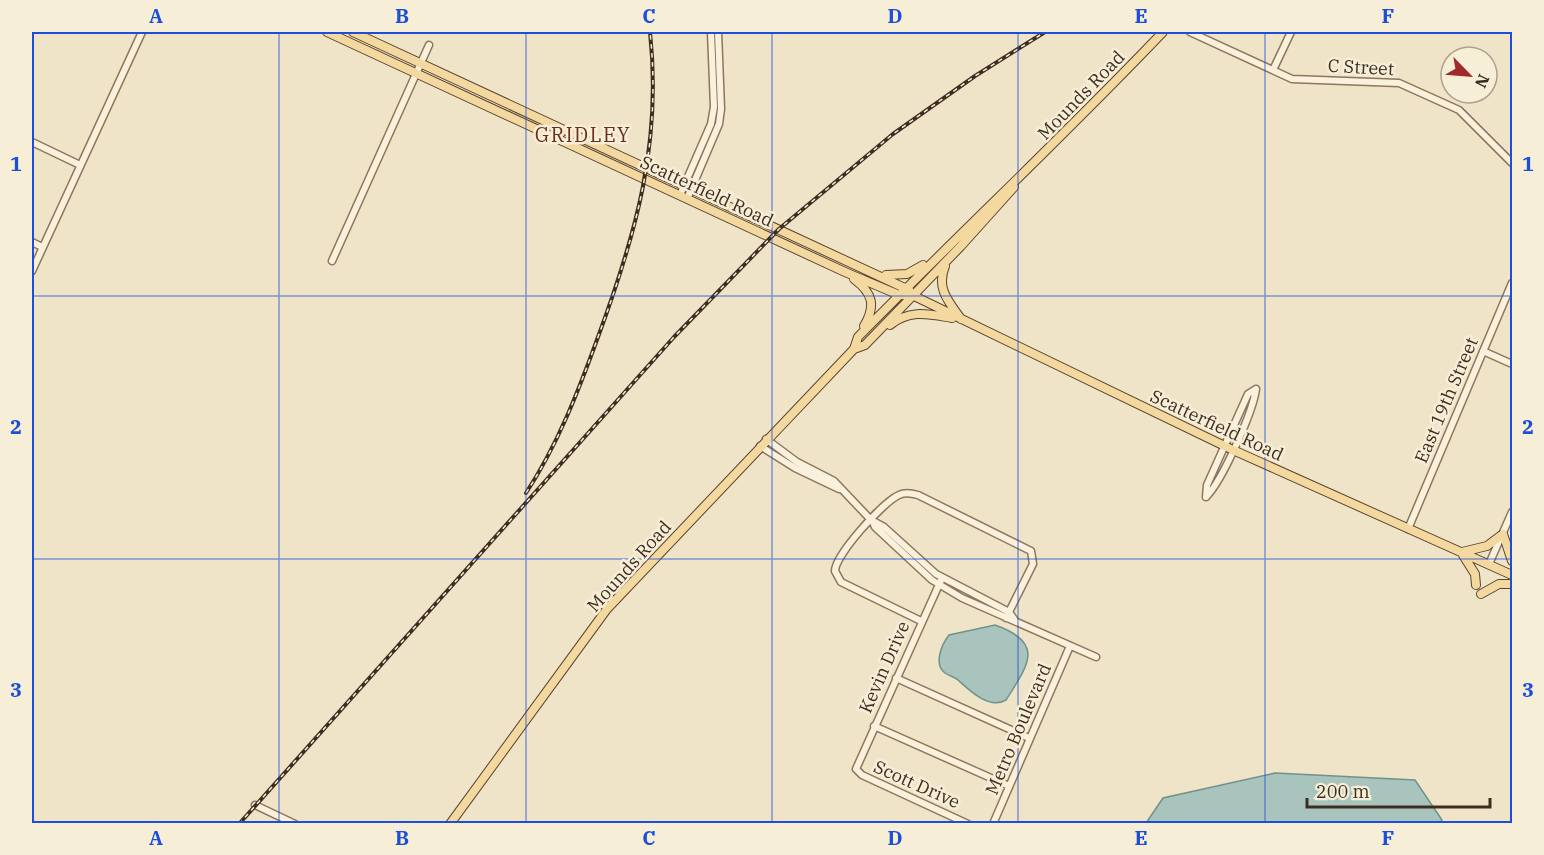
<svg xmlns="http://www.w3.org/2000/svg" width="1544" height="855" font-family="'IBM Plex Serif',serif">
<rect width="100%" height="100%" fill="#f0e4c8"/>
<path fill="#a9c4bc" stroke="#6f938a" stroke-width="1.5" d="M 995,625 C 1046,643 1028,665 1006,700 C 989,710 969,690 958,680 C 955,677 949,676 945,673 C 933,664 942,644 949,635 Z
M 1275,773 L 1415,780 L 1442,820 L 1439,824 L 1146,823 L 1163,798 Z"/>
<g fill="none" stroke-linecap="round" stroke-linejoin="round">
<defs>
<path id="minor" d="M 1190,32 L 1292,79 L 1399,83 L 1459,110 L 1512,163
M 1273,70 L 1291,32
M 32,142 L 80,165
M 680,195 L 711,124 L 714,107 L 711,32
M 687,199 L 719,124 L 721,109 L 718,32
M 32,242 L 42,247
M 332,261 L 429,45
M 32,271 L 142,32
M 1483,351 L 1512,364
M 766,439 L 797,462 L 834,481 L 871,520 L 884,527 L 936,574 L 1009,612 L 1014,619
M 760,446 L 795,468 L 839,489
M 1206,497 L 1207,485 L 1248,394 L 1256,389
M 1206,497 C 1222,481 1253,412 1256,389
M 872,520 L 875,527 L 932,580 L 962,598 L 1096,657
M 1408,529 L 1512,283
M 1489,564 L 1512,512
M 942,578 L 856,769 L 862,775 L 968,824
M 921,621 L 841,582 L 835,571 C 835,555 883,502 899,495 C 905,492 911,493 918,495 L 1031,551 L 1033,564 L 1006,618
M 896,678 L 1029,738
M 874,726 L 1009,786
M 255,805 L 295,824
M 993,824 L 1070,646"/>
<path id="major" d="M 327,32 L 845,272 L 899,295 L 912,295 L 1233,450 L 1512,575
M 353,32 L 909,290
M 945,266 C 936,288 948,301 961,319
M 886,275 L 907,274 L 923,265
M 854,279 C 873,293 876,306 864,326
M 890,325 C 910,309 928,314 952,318
M 854,349 L 865,345 L 961,246 L 1014,187
M 1503,534 L 1512,561
M 1462,552 L 1487,546 L 1503,534
M 1463,555 L 1475,574 L 1476,585
M 1481,594 L 1499,584 L 1512,584
M 450,824 L 607,609 L 854,349 L 858,337 C 959,234 1064,136 1163,32"/>
</defs>
<use href="#minor" stroke="#8d765c" stroke-width="9"/>
<use href="#major" stroke="#5b4430" stroke-width="10"/>
<use href="#minor" stroke="#faf1dc" stroke-width="6"/>
<use href="#major" stroke="#f3d9a0" stroke-width="8"/>
<defs>
<path id="rail" d="M 526,493 C 558,444 578,392 598,337 C 636,234 662,143 650,32
M 239,824 L 674,337 L 779,229 L 893,134 L 975,76 L 1045,32"/>
</defs>
<use href="#rail" stroke="#3d2e20" stroke-width="4"/>
<use href="#rail" stroke="#f7eed8" stroke-width="1.5" stroke-dasharray="4.5" stroke-linecap="butt"/>
</g>
<path fill="none" stroke="#1d4ed8" stroke-width="1.5" stroke-opacity="0.55" d="M 279,32 L 279,824M 526,32 L 526,824M 772,32 L 772,824M 1018,32 L 1018,824M 1265,32 L 1265,824M 32,296 L 1512,296M 32,559 L 1512,559"/>
<g text-anchor="middle" dominant-baseline="central" stroke-width="5" stroke-linejoin="round" paint-order="stroke">
<g font-size="18" fill="#3d2e20" stroke="#f7eed8">
<text transform="translate(1361 67) rotate(3)">C Street</text>
<text transform="translate(1081 95) rotate(-46)">Mounds Road</text>
<text transform="translate(707 191) rotate(25)">Scatterfield Road</text>
<text transform="translate(1446 400) rotate(-67)">East 19th Street</text>
<text transform="translate(1217 425) rotate(25)">Scatterfield Road</text>
<text transform="translate(629 566) rotate(-48)">Mounds Road</text>
<text transform="translate(884 667) rotate(-66)">Kevin Drive</text>
<text transform="translate(1018 729) rotate(-67)">Metro Boulevard</text>
<text transform="translate(917 784) rotate(24)">Scott Drive</text>
</g>
<g font-size="20" letter-spacing="1.5" fill="#6b2e1e" stroke="#f7eed8">
<text x="583" y="134">GRIDLEY</text>
</g>
</g>
<rect width="1544" height="855" fill="none" stroke="#f7eed8" stroke-width="66"/>
<g transform="translate(1469 75) rotate(115)"><circle r="28" fill="#f7eed8" stroke="#ada18e" stroke-width="1.5"/>
<path d="M0-4.5L10 22L0 15L-10 22Z" fill="#9e2a2b"/>
<text y="-9" font-size="16" font-weight="bold" text-anchor="middle" fill="#3d2e20">N</text>
</g>
<path d="M1307 798v9h183v-9" fill="none" stroke="#3d2e20" stroke-width="3"/>
<text x="1316" y="798" font-size="18" fill="#3d2e20" stroke="#f7eed8" stroke-width="4.5" paint-order="stroke">200 m</text>
<rect x="33" y="33" width="1478" height="789" fill="none" stroke="#1d4ed8" stroke-width="2"/>
<g font-size="20" text-anchor="middle" font-weight="bold" fill="#1d4ed8">
<text x="156" y="23">A</text>
<text x="402" y="23">B</text>
<text x="649" y="23">C</text>
<text x="895" y="23">D</text>
<text x="1141" y="23">E</text>
<text x="1388" y="23">F</text>
<text x="16" y="171">1</text>
<text x="1528" y="171">1</text>
<text x="16" y="434">2</text>
<text x="1528" y="434">2</text>
<text x="16" y="697">3</text>
<text x="1528" y="697">3</text>
<text x="156" y="845">A</text>
<text x="402" y="845">B</text>
<text x="649" y="845">C</text>
<text x="895" y="845">D</text>
<text x="1141" y="845">E</text>
<text x="1388" y="845">F</text>
</g>
</svg>
